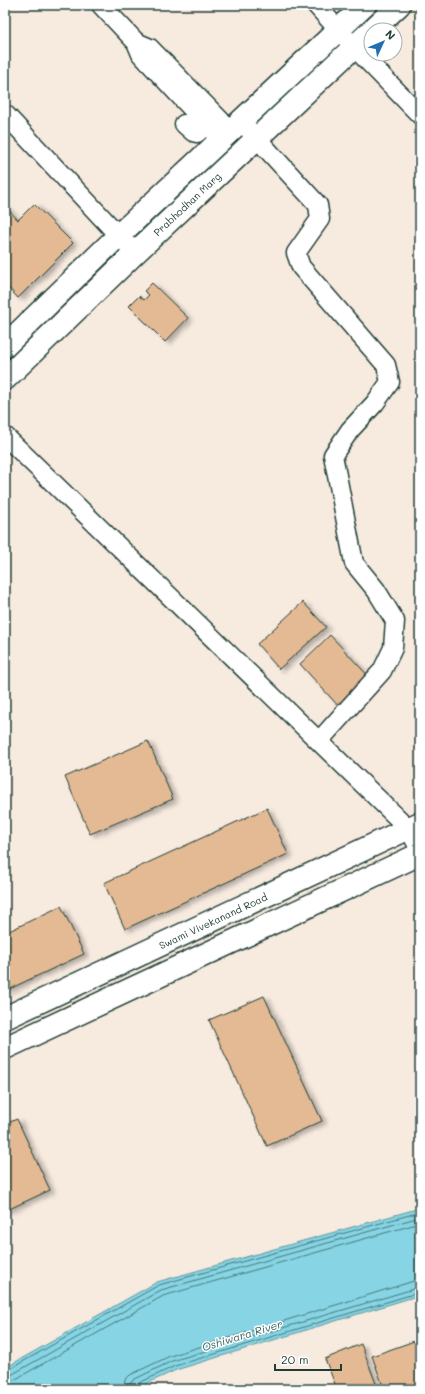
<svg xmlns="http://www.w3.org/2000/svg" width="425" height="1394" font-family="Mali,sans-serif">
<defs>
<filter id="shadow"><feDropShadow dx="4.5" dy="2.5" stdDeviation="2" flood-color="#0004"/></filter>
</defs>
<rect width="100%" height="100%" fill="#f7eadf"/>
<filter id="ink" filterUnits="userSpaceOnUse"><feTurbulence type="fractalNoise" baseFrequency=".025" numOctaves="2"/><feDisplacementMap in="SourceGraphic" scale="8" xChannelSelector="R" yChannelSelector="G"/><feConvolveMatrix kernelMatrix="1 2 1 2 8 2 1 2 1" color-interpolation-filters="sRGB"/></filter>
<g filter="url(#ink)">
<path fill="#86d4e4" stroke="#5d989e" d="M 420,1208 L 420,1295 L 176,1370 L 135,1389 L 5,1389 L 5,1368 L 157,1282 Z"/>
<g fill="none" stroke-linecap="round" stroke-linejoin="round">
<path stroke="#48797a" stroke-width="1" d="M 5,1371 L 8,1370 L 159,1285 L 420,1212
M 5,1376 L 11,1375 L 161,1290 L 420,1217
M 5,1382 L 14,1380 L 163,1296 L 420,1223
M 123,1389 L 125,1380 L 130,1375 L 170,1356 L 414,1281 L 420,1280
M 129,1389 L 130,1384 L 133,1380 L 172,1361 L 420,1287
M 134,1389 L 137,1384 L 175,1366 L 420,1292"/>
</g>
<path fill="#e4ba94" stroke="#1f3d34" filter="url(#shadow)" d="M 34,204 L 73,243 L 18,298 L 5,284 L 5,206 L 18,220 Z
M 152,283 L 188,318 L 165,342 L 129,306 L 139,296 L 144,300 L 149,295 L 144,291 Z
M 303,602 L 326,627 L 279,669 L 257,644 Z
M 330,635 L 373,681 L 342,710 L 300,664 Z
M 148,741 L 173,799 L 90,834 L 65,777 Z
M 267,808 L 288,854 L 125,929 L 104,883 Z
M 61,906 L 84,954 L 5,991 L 5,933 Z
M 264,996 L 322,1121 L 267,1146 L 209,1020 Z
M 17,1119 L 50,1190 L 5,1211 L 5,1124 Z
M 420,1339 L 420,1389 L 384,1389 L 372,1356 Z
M 361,1344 L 378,1389 L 337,1389 L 325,1359 Z
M 266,1385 L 267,1389 L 254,1389 Z"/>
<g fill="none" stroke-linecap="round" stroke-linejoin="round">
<defs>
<path id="minor" d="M 101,5 L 136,42
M 316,5 L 354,47 L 420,115
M 5,114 L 135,253
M 241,121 L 318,205 L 320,219 L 296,253 L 301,267 L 386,365 L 390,382 L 375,403 L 350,430 L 333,455 L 354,563 L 376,590 L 395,621 L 393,648 L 382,671 L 319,741
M 184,124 L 193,132 L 197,133 L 207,124
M 221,140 L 141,54 L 136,42 L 150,48 L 231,131
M 5,436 L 409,829 L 420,850"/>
<path id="tertiary" d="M 372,30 L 399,5
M 5,346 L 119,235 L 365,5
M 5,379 L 135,253 L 371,31"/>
<path id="primary" d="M 5,1018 L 420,823
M 5,1048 L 420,854"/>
</defs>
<use href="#minor" stroke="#1f3d34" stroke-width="21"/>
<use href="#tertiary" stroke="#1f3d34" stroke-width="25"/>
<use href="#primary" stroke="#1f3d34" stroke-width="25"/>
<use href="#minor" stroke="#fff" stroke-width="18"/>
<use href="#tertiary" stroke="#fff" stroke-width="22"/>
<use href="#primary" stroke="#fff" stroke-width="22"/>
</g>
</g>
<g text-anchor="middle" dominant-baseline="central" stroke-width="3" stroke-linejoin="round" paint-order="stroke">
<g font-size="10" fill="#1f3d34" stroke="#fff">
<text transform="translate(187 204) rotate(-43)">Prabhodhan Marg</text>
<text transform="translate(213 921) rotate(-25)">Swami Vivekanand Road</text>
</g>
<g font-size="11" font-style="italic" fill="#396360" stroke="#fff">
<text transform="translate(242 1335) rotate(-17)">Oshiwara River</text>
</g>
</g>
<rect width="425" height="1394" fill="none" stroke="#fff" stroke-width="20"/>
<rect x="10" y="10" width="405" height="1374" fill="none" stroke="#1f3d34" stroke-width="1.5" filter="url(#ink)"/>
<g transform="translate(383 42) rotate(46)"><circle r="19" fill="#ffffff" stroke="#a5b1ae"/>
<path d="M0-3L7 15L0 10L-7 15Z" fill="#1f6fb2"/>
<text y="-6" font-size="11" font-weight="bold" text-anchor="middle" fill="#1f3d34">N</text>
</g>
<path d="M275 1364v6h66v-6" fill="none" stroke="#1f3d34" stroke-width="2"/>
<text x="281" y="1364" font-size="12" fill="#1f3d34" stroke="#ffffff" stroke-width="3" paint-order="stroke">20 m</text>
</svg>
